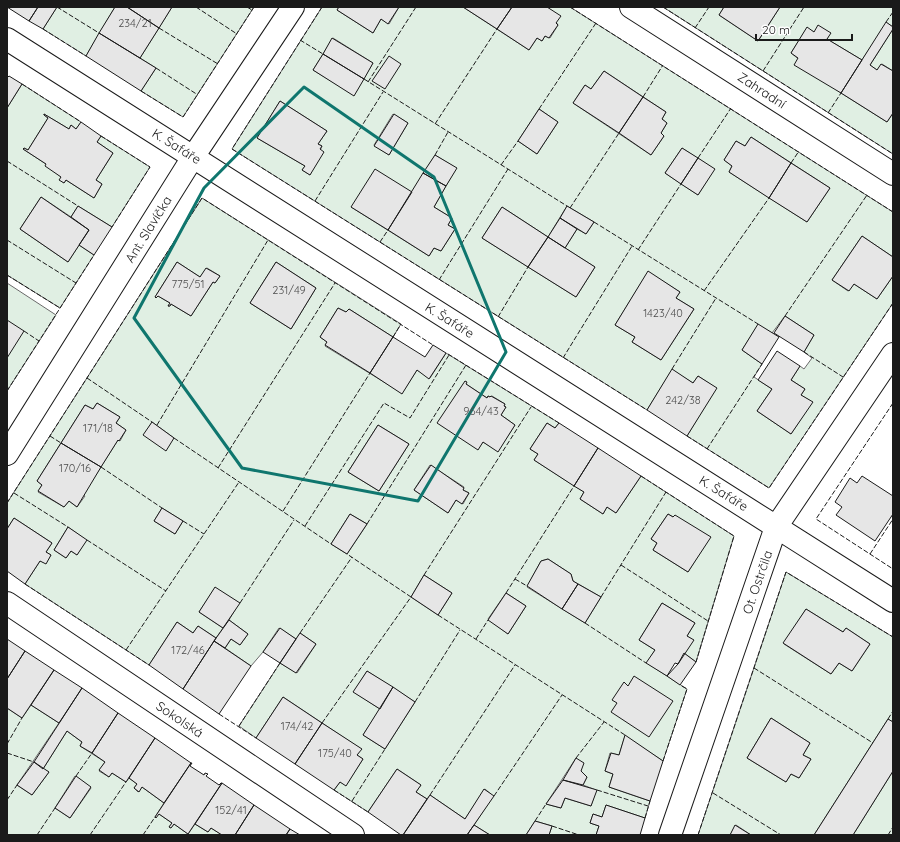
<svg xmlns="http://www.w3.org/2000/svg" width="900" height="842" font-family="Quicksand,sans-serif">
<rect width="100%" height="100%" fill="#fff"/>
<path fill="#e0efe3" stroke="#6a6a6a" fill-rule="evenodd" d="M 57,7 L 115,7 L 86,56 L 43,29 Z
M 172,7 L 254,7 L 183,117 L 141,91 L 156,68 L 140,58 Z
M 322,7 L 339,7 L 337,10 L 373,33 L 381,19 L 389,24 L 399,7 L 463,7 L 529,50 L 537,38 L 542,41 L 545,36 L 550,38 L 558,25 L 547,7 L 570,7 L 893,212 L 893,257 L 862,236 L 832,280 L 848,291 L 854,284 L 877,299 L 893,276 L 893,303 L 769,488 L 687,436 L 716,388 L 698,376 L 693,383 L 672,370 L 647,410 L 232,149 ZM 333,38 L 373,63 L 354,95 L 313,70 ZM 604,71 L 666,112 L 662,119 L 667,123 L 661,133 L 664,136 L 651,155 L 573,103 L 585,85 L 591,89 ZM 280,101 L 327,131 L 318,144 L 322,146 L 310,175 L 302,170 L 305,166 L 257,138 ZM 539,109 L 558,122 L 537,154 L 518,141 ZM 393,114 L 408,123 L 389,155 L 374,145 ZM 751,137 L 830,188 L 807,222 L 729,172 L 732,166 L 724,160 L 736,141 L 745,146 ZM 682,148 L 714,169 L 698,195 L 665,173 ZM 435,155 L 456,168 L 434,207 L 452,218 L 448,225 L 455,229 L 441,251 L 434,248 L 429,256 L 351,207 L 412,192 ZM 567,206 L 594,222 L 586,234 L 577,229 L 565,248 L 595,267 L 576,297 L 482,238 L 502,207 L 548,237 ZM 648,272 L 680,292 L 676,298 L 694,309 L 661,360 L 632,342 L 635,337 L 615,325 ZM 785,316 L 814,335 L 804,352 L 812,358 L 804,369 L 800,366 L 791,380 L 805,389 L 801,395 L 812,402 L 791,434 L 757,411 L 772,389 L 754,377 L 762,364 L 742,350 L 758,325 L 772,333 Z
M 663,7 L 724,7 L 719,15 L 758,41 L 780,7 L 893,7 L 893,27 L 887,23 L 862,60 L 827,39 L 830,33 L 814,32 L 807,28 L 791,53 L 841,93 L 887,122 L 893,113 L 893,154 Z
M 893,29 L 893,71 L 882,64 L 877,70 L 870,65 Z
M 22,84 L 81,122 L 76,129 L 71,125 L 69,129 L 44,114 L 44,115 L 48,118 L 28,150 L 24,148 L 23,149 L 46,164 L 61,177 L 60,180 L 64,183 L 66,180 L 94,198 L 102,184 L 96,180 L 113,153 L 97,142 L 101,136 L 150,167 L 112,227 L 78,206 L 71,217 L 41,197 L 20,229 L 68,262 L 79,245 L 94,255 L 60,308 L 7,275 L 7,108 Z
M 202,198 L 401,324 L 393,337 L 349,309 L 346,312 L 338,308 L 320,337 L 327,342 L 325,346 L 402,393 L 417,370 L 430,378 L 446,353 L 559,423 L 555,428 L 547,423 L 530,449 L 538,454 L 534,460 L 584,492 L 580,499 L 603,514 L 607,507 L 616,513 L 641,476 L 734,536 L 696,662 L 684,653 L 693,640 L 687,636 L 695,623 L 662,603 L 639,640 L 655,650 L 647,663 L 687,689 L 663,761 L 625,736 L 619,755 L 610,753 L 605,771 L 613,774 L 609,787 L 650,801 L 645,818 L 606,805 L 602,817 L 593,814 L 590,823 L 599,826 L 596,835 L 549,835 L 552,826 L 535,821 L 526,835 L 490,835 L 474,825 L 493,796 L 485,789 L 465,819 L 430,795 L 427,799 L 416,792 L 421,785 L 397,769 L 368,812 L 334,790 L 340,782 L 346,785 L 363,759 L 357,755 L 361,749 L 283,697 L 256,738 L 239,726 L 280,663 L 297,673 L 316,644 L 300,633 L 296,639 L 279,628 L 263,652 L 251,666 L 225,648 L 231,639 L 240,645 L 248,634 L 229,620 L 239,603 L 215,588 L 199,612 L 223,628 L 216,638 L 198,626 L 193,633 L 177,622 L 149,665 L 25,584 L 40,561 L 46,563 L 51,555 L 46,552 L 52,543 L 14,518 L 7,529 L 7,503 ZM 177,262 L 200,277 L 207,268 L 220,276 L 215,283 L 213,282 L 191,316 L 171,304 L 170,306 L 168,306 L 170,303 L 158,296 L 156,298 L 155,297 ZM 276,262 L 316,288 L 291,329 L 250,303 ZM 465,381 L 466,384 L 487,398 L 488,396 L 490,397 L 492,396 L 505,404 L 504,406 L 506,407 L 501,415 L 515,425 L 498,451 L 483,442 L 478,449 ZM 97,403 L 120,417 L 116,423 L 126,430 L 120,441 L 118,440 L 83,495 L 85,496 L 77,507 L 69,501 L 64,507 L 38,492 L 42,485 L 37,481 L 85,405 L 93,409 ZM 152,422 L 174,438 L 144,435 ZM 378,425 L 409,444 L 379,491 L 348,472 ZM 430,465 L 464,487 L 463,490 L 469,493 L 463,504 L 456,500 L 448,513 L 414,490 ZM 162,508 L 183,521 L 175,534 L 154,521 ZM 350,514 L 367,524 L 347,554 L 331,544 ZM 668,514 L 710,537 L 688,572 L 653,550 L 657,543 L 651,539 ZM 68,527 L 86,540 L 77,555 L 71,551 L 66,558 L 54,550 ZM 548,559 L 571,574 L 573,581 L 601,597 L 585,623 L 527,587 L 541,561 ZM 424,575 L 452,593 L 438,615 L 411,597 ZM 506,593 L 526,606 L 508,634 L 488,619 ZM 367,671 L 415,702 L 385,749 L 363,735 L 380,709 L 354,692 ZM 576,758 L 581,771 L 587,777 L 583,785 L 596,790 L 591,806 L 565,798 L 561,808 L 546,804 Z
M 7,283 L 56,315 L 7,391 Z
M 786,572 L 893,637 L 893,722 L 888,719 L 814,835 L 751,835 L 736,825 L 730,835 L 698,835 ZM 806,609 L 843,632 L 846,628 L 870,644 L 852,671 L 839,663 L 831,674 L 784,644 ZM 771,718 L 810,743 L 803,755 L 811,759 L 799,778 L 791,774 L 786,782 L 747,758 Z
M 31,705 L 59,723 L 17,785 L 32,795 L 49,772 L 43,769 L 67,731 L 82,742 L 80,746 L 105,762 L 99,771 L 109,777 L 112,773 L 126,782 L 129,778 L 137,784 L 134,788 L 138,792 L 142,787 L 164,803 L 155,817 L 159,814 L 172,823 L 169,827 L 171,828 L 174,824 L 188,834 L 195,824 L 208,832 L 211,828 L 222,835 L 7,835 L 7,708 L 22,718 ZM 75,776 L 91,788 L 70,818 L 55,808 Z
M 893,771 L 893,835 L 853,835 Z"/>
<path fill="#e6e6e6" stroke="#1a1a1a" d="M 7,7 L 38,7 L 29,21 Z
M 38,7 L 57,7 L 43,29 L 29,21 Z
M 115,7 L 127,7 L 159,28 L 140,58 L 99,33 Z
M 127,7 L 172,7 L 159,28 Z
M 339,7 L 399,7 L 388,24 L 381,19 L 373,33 L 337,10 Z
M 463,7 L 512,7 L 497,29 Z
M 512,7 L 547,7 L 561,16 L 556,23 L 558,25 L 549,38 L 545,36 L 542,41 L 537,38 L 529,50 L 497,29 Z
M 724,7 L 780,7 L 758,41 L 719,15 Z
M 886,22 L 893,27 L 893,29 L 870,65 L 877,70 L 881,64 L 893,71 L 893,113 L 887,122 L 841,93 Z
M 818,25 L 831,33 L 827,39 L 862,60 L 841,93 L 794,65 L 798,58 L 791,53 L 807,27 L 814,32 Z
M 99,33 L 156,68 L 141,91 L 86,56 Z
M 332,38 L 373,63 L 364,79 L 323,54 Z
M 323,54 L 364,79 L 354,96 L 313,70 Z
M 389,56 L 401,64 L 385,89 L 372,81 Z
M 604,71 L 643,97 L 619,133 L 573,103 L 585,85 L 591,89 Z
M 9,76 L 22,84 L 7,108 L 7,78 Z
M 643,97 L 666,112 L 662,119 L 667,123 L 661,133 L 664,136 L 651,155 L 619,133 Z
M 280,101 L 327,131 L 318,144 L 322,146 L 320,149 L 324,152 L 310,175 L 302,170 L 305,166 L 257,138 Z
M 539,109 L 558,122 L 537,154 L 518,141 Z
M 44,114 L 69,129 L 71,125 L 76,129 L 81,122 L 101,136 L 97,142 L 113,153 L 96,180 L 102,184 L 94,198 L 66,180 L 64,183 L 59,180 L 61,177 L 45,166 L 46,164 L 23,149 L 24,148 L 28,150 L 48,118 L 44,115 Z
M 394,114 L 408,123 L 389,155 L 374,146 Z
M 751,137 L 791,163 L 769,198 L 729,172 L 732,166 L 724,160 L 736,141 L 745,146 Z
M 682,148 L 698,158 L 681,184 L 665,173 Z
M 435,155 L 457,168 L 446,186 L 423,173 Z
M 698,158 L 715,169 L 698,195 L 681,184 Z
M 791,163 L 830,188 L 807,222 L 769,198 Z
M 375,169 L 412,192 L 388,230 L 351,207 Z
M 423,173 L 446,186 L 434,207 L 452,218 L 448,225 L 455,229 L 441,251 L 434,248 L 429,256 L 388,230 Z
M 41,197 L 89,230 L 68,262 L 20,229 Z
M 78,206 L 112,227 L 94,255 L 79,245 L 89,230 L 71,217 Z
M 567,206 L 594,222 L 586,234 L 560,218 Z
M 502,207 L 548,237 L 528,267 L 482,238 Z
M 560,218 L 577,229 L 565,248 L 548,237 Z
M 862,236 L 893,257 L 893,276 L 877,299 L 854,284 L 849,291 L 832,280 Z
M 548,237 L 595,267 L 576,297 L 528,267 Z
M 177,262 L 200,277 L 206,268 L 220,276 L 215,283 L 213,282 L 191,316 L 171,304 L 170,306 L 168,306 L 170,303 L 158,296 L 156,298 L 155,297 Z
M 276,262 L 316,288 L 291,329 L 250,303 Z
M 648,271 L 680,292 L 676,298 L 694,309 L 661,360 L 632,342 L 635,337 L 615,325 Z
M 338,308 L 346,312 L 349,309 L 393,337 L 370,373 L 325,345 L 327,342 L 320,337 Z
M 785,316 L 814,335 L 804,352 L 774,333 Z
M 7,320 L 24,331 L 7,358 Z
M 758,324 L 779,337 L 762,364 L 742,350 Z
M 393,337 L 425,357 L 433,345 L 446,353 L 429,379 L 417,370 L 402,394 L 370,373 Z
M 777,351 L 800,366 L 791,380 L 805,389 L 801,395 L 813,402 L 791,434 L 757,411 L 772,389 L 758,380 Z
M 672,369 L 693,383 L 698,376 L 717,388 L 687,436 L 647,410 Z
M 465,381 L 467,382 L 466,384 L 487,398 L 488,396 L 490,397 L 491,396 L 505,404 L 504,406 L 506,407 L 501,415 L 515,425 L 498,452 L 483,442 L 478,450 L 437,423 Z
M 97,403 L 120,417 L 116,423 L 126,430 L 119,441 L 118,440 L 101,467 L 61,443 L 85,405 L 93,409 Z
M 152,422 L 174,438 L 166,451 L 143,435 Z
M 547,423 L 555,428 L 559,423 L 598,448 L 574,486 L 534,460 L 538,454 L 530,449 Z
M 378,425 L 409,444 L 379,491 L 348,472 Z
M 61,443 L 101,467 L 77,507 L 69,501 L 64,507 L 38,491 L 42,485 L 37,481 Z
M 598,448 L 641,476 L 616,513 L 607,507 L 603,514 L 580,499 L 584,492 L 574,486 Z
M 431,465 L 464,488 L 463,490 L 469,493 L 462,504 L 456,500 L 448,513 L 414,490 Z
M 862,476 L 893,496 L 893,514 L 875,541 L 836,515 L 842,507 L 835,502 L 850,478 L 857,483 Z
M 162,508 L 183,521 L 175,534 L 154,521 Z
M 350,514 L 367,524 L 347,554 L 331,544 Z
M 668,514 L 673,517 L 675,515 L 711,537 L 688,572 L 653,550 L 657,543 L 651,539 Z
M 14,518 L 52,543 L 46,552 L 51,555 L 46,564 L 40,561 L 25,584 L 7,571 L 7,529 Z
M 68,527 L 87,540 L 77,555 L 71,551 L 66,558 L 54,550 Z
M 548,559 L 571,574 L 573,581 L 578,584 L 562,609 L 527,586 L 541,561 Z
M 424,575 L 452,593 L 438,615 L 411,597 Z
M 578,584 L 601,597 L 585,623 L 562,609 Z
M 215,587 L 240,603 L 223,628 L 199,612 Z
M 506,593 L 526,606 L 508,634 L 488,620 Z
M 662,603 L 695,623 L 687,636 L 694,640 L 678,664 L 675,663 L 667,676 L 646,663 L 655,650 L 639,640 Z
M 806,609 L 843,632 L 846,628 L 870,644 L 852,671 L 839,663 L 831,674 L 783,643 Z
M 229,620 L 248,634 L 240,645 L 231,639 L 225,648 L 214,641 Z
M 177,622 L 193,633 L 198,626 L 216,638 L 183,689 L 149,665 Z
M 280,628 L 296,639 L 280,663 L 263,652 Z
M 300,633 L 316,644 L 296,673 L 280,663 Z
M 7,639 L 25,651 L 7,679 Z
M 214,641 L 251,666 L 219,714 L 183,689 Z
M 25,651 L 54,670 L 22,718 L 7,708 L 7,679 Z
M 684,653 L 696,662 L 680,685 L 667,676 L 678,664 Z
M 54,670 L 82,688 L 59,723 L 31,705 Z
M 367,671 L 393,687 L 380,709 L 353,692 Z
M 634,676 L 673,701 L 649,737 L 611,712 L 617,703 L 612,700 L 624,682 L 628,686 Z
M 393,687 L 415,702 L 385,749 L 363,735 Z
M 82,688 L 118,713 L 92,753 L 80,746 L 82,742 L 67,731 L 43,769 L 34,762 Z
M 283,697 L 322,723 L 295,764 L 256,738 Z
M 118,713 L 155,738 L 126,782 L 112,773 L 109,777 L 99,770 L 105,762 L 92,753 Z
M 771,718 L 810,743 L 803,755 L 811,759 L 799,778 L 791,774 L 786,782 L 747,758 Z
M 888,719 L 893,722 L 893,771 L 853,835 L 814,835 Z
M 322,723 L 362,749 L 357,755 L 363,759 L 346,786 L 340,782 L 334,790 L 295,764 Z
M 625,735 L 663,761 L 650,801 L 609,787 L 613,774 L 605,771 L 611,753 L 619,755 Z
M 155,738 L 191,763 L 164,803 L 142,787 L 139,792 L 134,788 L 137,784 L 129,778 Z
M 576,758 L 584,763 L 581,771 L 587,777 L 583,785 L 563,780 Z
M 34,762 L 49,772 L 32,795 L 17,785 Z
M 191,763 L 192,763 L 190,766 L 204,775 L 205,773 L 208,774 L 206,776 L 219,785 L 221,783 L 222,783 L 188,834 L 174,824 L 171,828 L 169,827 L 172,823 L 159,814 L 156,818 L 155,817 Z
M 397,769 L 421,785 L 416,792 L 427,799 L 403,835 L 401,835 L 368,812 Z
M 76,776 L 91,787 L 70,818 L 55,808 Z
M 563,780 L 597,790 L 591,806 L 565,798 L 561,808 L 546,804 Z
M 222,783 L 254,805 L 235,835 L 222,835 L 211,828 L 208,832 L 195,824 Z
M 484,789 L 494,796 L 467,835 L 403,835 L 430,795 L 465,819 Z
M 254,805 L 290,829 L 286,835 L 235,835 Z
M 606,805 L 645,818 L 640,835 L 596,835 L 599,826 L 590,823 L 593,814 L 602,817 Z
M 535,821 L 552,826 L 549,835 L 526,835 Z
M 474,825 L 490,835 L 467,835 Z
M 735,825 L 751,835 L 730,835 Z
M 290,829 L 300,835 L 286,835 Z"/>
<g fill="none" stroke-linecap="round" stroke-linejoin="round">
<defs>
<path id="minor" d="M 631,7 L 893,174
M 7,39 L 893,601
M 7,454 L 193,157 L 293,7
M 7,603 L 353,835
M 670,835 L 776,527 L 893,354"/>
</defs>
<use href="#minor" stroke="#1a1a1a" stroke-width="24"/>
<use href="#minor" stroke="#fff" stroke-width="22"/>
<path stroke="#1a1a1a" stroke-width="1" stroke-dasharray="5 2" stroke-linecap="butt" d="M 57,7 L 99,33
M 196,7 L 237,34
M 247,7 L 252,10
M 322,7 L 232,149 L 647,410
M 570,7 L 893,212
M 663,7 L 893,154
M 886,22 L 893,12
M 159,28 L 218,64
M 695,28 L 709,7
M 43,29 L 86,56
M 300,40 L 323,54
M 156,68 L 198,95
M 763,71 L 804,7
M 364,79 L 567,206
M 368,82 L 416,7
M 22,84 L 81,122
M 141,91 L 183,117 L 254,7
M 643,97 L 663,65
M 539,109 L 596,23
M 828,113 L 841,93
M 435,124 L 497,29
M 101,136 L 150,167 L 112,227
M 435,155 L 448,132
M 698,158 L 731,108
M 7,161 L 78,206
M 791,163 L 799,151
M 501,165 L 518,141
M 315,201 L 383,92
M 570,208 L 619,133
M 594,222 L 758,324
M 7,240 L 76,283
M 380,242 L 388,230
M 638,250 L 681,184
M 7,275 L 60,308
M 439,280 L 508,169
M 704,291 L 769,198
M 785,316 L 867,195
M 498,317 L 528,267
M 24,331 L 39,341
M 393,337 L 401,324
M 804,352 L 843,377
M 448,354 L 559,423
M 563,358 L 632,246
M 672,369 L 716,298
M 87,378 L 152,422
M 7,391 L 94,255
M 893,403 L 816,519 L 893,569
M 157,425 L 268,240
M 50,436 L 61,443
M 687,436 L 769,488 L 893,303
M 174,438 L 331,544
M 707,449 L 762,364
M 101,467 L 162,508
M 218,468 L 335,283
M 641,476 L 734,536 L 696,662
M 14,493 L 68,527
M 7,503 L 202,198 L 433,345
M 283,511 L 370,373
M 183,521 L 204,534
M 367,524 L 466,365
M 305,526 L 384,403 L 410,418 L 449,355
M 87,540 L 166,591
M 870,554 L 893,519
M 621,565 L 708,621
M 424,575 L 531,407
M 515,579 L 527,586
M 25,584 L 149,665
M 506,593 L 574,486
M 601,597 L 666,492
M 240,603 L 294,520
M 438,615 L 625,735
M 585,623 L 646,663
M 300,633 L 352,557
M 476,639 L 488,620
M 126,650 L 239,482
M 754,668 L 873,743
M 415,702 L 460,630
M 219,714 L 256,738
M 888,719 L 893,711
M 322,723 L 411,597 L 347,554
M 239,726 L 280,663
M 7,744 L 22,718
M 7,753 L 34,762
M 576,758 L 604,722
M 663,761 L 687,689 L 680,685
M 76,776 L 92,753
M 334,790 L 368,812
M 597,790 L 648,806
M 713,793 L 781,835
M 430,795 L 515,665
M 494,796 L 562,695
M 7,800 L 17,785
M 352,801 L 385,749
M 645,818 L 650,801
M 535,821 L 546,804
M 552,826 L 579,835
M 37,835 L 55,808
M 90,835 L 126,782
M 143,835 L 155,817
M 698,835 L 786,572 L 893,637
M 888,835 L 893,827"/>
</g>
<path fill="none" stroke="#0f766e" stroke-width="3" stroke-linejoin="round" d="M 304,87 L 434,177 L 506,352 L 418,501 L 242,468 L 134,318 L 204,188 Z"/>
<g text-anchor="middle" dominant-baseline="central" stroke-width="3" stroke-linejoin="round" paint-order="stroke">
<g font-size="11" fill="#4d4d4d">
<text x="135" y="23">234/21</text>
<text x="188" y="284">775/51</text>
<text x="289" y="290">231/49</text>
<text x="663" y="313">1423/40</text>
<text x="683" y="400">242/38</text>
<text x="481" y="411">964/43</text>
<text x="98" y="428">171/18</text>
<text x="75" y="468">170/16</text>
<text x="188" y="650">172/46</text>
<text x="297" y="726">174/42</text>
<text x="335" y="753">175/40</text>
<text x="231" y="810">152/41</text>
</g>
<g font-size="13" fill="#1a1a1a" stroke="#fff">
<text transform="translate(762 90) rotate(33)">Zahradní</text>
<text transform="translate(177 146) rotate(32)">K. Šafáře</text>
<text transform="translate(148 229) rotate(-58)">Ant. Slavíčka</text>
<text transform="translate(450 320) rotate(32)">K. Šafáře</text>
<text transform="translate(724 493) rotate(32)">K. Šafáře</text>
<text transform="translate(757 582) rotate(-71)">Ot. Ostrčila</text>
<text transform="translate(180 719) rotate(34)">Sokolská</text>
</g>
</g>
<rect width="900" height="842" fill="none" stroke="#1a1a1a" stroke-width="16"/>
<path d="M756 34v6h96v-6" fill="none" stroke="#1a1a1a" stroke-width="2"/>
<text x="762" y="34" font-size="12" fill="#1a1a1a" stroke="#ffffff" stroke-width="3" paint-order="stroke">20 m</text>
</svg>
